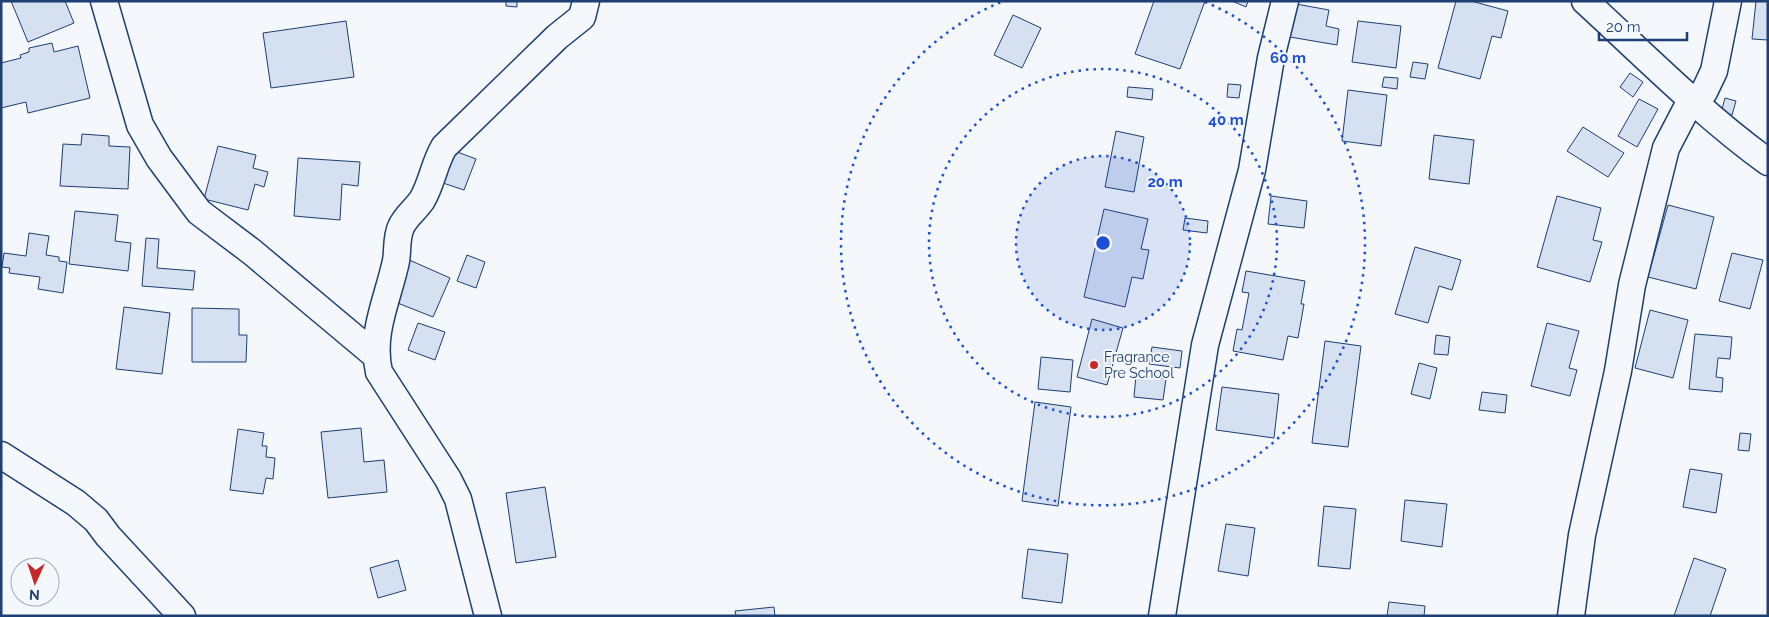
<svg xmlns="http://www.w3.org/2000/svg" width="1769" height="617" font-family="Raleway,sans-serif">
<rect width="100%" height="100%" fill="#f4f7fb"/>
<path fill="#d5e0f0" stroke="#1d3f73" d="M 11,1 L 65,1 L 74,23 L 28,42 Z
M 506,1 L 517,1 L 517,7 L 506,6 Z
M 1154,1 L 1205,1 L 1180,69 L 1135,54 Z
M 1232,1 L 1248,1 L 1246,7 Z
M 1456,1 L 1471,1 L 1508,11 L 1501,38 L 1492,36 L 1480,79 L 1438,68 Z
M 1756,1 L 1768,1 L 1768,40 L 1752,39 Z
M 1296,4 L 1329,10 L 1326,26 L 1339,29 L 1337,45 L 1290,37 Z
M 1013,15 L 1041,28 L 1022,68 L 994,55 Z
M 346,21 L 354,77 L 271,88 L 263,33 Z
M 1358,21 L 1401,26 L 1396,68 L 1352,62 Z
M 52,43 L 54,52 L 78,46 L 90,98 L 28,113 L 26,102 L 1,108 L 1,63 L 21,58 L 20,55 L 29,52 L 29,48 Z
M 1413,62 L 1428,64 L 1425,79 L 1410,77 Z
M 1630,73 L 1643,82 L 1633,97 L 1620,87 Z
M 1384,77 L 1398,78 L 1397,89 L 1382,87 Z
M 1228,84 L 1241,85 L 1239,98 L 1227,97 Z
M 1128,87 L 1153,89 L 1152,100 L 1127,97 Z
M 1348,90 L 1387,95 L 1381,146 L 1342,141 Z
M 1725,98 L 1736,101 L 1732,115 L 1721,113 Z
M 1639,99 L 1658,109 L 1637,147 L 1618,136 Z
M 1583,127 L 1624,153 L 1608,177 L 1567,151 Z
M 1116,131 L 1144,137 L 1134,192 L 1105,187 Z
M 82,134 L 109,136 L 109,146 L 130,147 L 128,189 L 60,186 L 63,144 L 81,145 Z
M 1434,135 L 1474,140 L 1469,184 L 1429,179 Z
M 218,146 L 256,155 L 253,168 L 268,172 L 264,187 L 255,184 L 248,210 L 204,199 Z
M 452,150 L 476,159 L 464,190 L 440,182 Z
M 298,158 L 360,162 L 358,186 L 342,184 L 340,220 L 294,216 Z
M 1271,196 L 1307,201 L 1304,228 L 1268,224 Z
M 1557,196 L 1601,208 L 1593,240 L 1602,242 L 1590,282 L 1537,267 Z
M 1668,205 L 1714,217 L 1696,289 L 1648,277 Z
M 1104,209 L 1148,219 L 1141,249 L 1149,250 L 1143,279 L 1132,277 L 1125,307 L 1084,297 Z
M 75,211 L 118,215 L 115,241 L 131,243 L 128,271 L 69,264 Z
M 1185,218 L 1208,221 L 1207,233 L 1183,230 Z
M 29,233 L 49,236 L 46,255 L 59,257 L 59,261 L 67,262 L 63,293 L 38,289 L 40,277 L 9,273 L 10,268 L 2,267 L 4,253 L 26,256 Z
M 146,238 L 159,239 L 157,268 L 195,271 L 193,290 L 142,286 Z
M 1415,247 L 1461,260 L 1452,290 L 1439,286 L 1428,323 L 1395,314 Z
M 1732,253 L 1763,260 L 1750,309 L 1719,301 Z
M 467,255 L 485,262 L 476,288 L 457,281 Z
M 407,259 L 450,278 L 433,317 L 390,300 Z
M 1246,271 L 1305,281 L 1301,304 L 1304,304 L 1298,338 L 1288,336 L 1283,360 L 1233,351 L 1237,329 L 1242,330 L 1249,293 L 1242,292 Z
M 124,307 L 170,313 L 162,374 L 116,369 Z
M 192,308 L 239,309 L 239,335 L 247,335 L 246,362 L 192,362 Z
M 1650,310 L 1688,320 L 1673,378 L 1635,368 Z
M 1092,319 L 1123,328 L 1107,385 L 1077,377 Z
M 418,323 L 445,332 L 435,360 L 408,350 Z
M 1547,323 L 1579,331 L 1569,368 L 1577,370 L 1570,396 L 1531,386 Z
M 1695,334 L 1732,337 L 1730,359 L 1718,358 L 1716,377 L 1723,378 L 1722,392 L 1689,389 Z
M 1436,335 L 1450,337 L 1448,355 L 1434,354 Z
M 1325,341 L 1361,346 L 1348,447 L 1312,443 Z
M 1152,347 L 1182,351 L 1180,368 L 1149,364 Z
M 1041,357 L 1073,360 L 1070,392 L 1038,389 Z
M 1419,363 L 1437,368 L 1430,399 L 1411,394 Z
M 1136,375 L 1166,379 L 1163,400 L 1134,397 Z
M 1222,387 L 1279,394 L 1274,438 L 1216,430 Z
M 1482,392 L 1507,395 L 1505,413 L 1479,410 Z
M 1035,402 L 1071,407 L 1058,506 L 1022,501 Z
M 361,428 L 364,462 L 384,460 L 387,492 L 328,498 L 321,432 Z
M 238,429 L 264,433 L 262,446 L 267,446 L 266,457 L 275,458 L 273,479 L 266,478 L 263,494 L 230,490 Z
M 1740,433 L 1751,434 L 1749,451 L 1738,450 Z
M 1690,469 L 1722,474 L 1716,513 L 1683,507 Z
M 545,487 L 556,557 L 516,563 L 506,493 Z
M 1405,500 L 1447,504 L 1442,547 L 1401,541 Z
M 1324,506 L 1356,509 L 1350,569 L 1318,566 Z
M 1226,524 L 1255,528 L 1248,576 L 1218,571 Z
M 1028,549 L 1068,554 L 1062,603 L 1022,598 Z
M 1694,558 L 1726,569 L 1710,616 L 1674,616 Z
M 398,560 L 406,590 L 378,598 L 370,568 Z
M 1389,602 L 1425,606 L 1424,616 L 1387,616 Z
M 774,607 L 775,616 L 736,616 L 735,611 Z"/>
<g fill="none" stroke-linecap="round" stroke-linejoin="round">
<defs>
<path id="street" d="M 104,1 L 140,125 L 159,158 L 199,212 L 252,252 L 375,355
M 1585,1 C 1645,56 1702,114 1768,162
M 1,455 L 76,503 L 96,520 L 108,536 L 182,616
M 488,616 L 458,499 L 448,479 L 379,372 C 370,333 388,299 396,261 C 398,250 396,238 401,227 C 405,217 416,209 422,200 C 432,183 434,164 444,147 L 557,37 L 582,17 L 586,1
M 1162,616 L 1205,345 L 1252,170 L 1271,58 L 1285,1
M 1571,616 L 1582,535 L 1618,371 L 1632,285 L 1666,148 L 1691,100 L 1704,92 L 1714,71 L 1728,1"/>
</defs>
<use href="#street" stroke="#1d3f73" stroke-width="29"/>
<use href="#street" stroke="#f4f7fb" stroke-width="26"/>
</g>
<circle cx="1103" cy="243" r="87" fill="#1d4ed8" fill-opacity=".12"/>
<g fill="none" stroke="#1d4ed8" stroke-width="2.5" stroke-dasharray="2.5 5">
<circle cx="1103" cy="243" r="87"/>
<circle cx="1103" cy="243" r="174"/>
<path d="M1205 2A262 262 0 1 1 1001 2"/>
</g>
<circle fill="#c62828" stroke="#f4f7fb" stroke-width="2" cx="1094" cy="365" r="5"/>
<g text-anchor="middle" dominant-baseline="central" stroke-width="4" stroke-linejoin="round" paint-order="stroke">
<g font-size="14" fill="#1d3f73" stroke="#f4f7fb" text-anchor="start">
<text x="1104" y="357">Fragrance<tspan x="1104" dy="16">Pre School</tspan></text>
</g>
</g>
<circle cx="1103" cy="243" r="8" fill="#1d4ed8" stroke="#f4f7fb" stroke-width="2.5"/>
<g font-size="15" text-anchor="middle" font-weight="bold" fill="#1d4ed8" stroke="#f4f7fb" stroke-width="4" stroke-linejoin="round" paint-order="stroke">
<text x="1288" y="63">60 m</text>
<text x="1226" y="125">40 m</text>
<text x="1165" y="187">20 m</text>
</g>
<rect width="1769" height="617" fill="none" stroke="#1d3f73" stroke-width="5"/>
<g transform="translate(35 582) rotate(183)"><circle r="24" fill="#f4f7fb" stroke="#9eadc5"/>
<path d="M0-4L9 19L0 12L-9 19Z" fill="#c62828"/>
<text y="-8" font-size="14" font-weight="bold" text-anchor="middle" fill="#1d3f73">N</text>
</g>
<path d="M1599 32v8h88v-8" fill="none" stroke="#1d3f73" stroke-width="2.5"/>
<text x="1606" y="32" font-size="15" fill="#1d3f73" stroke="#f4f7fb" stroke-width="4" paint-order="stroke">20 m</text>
</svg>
